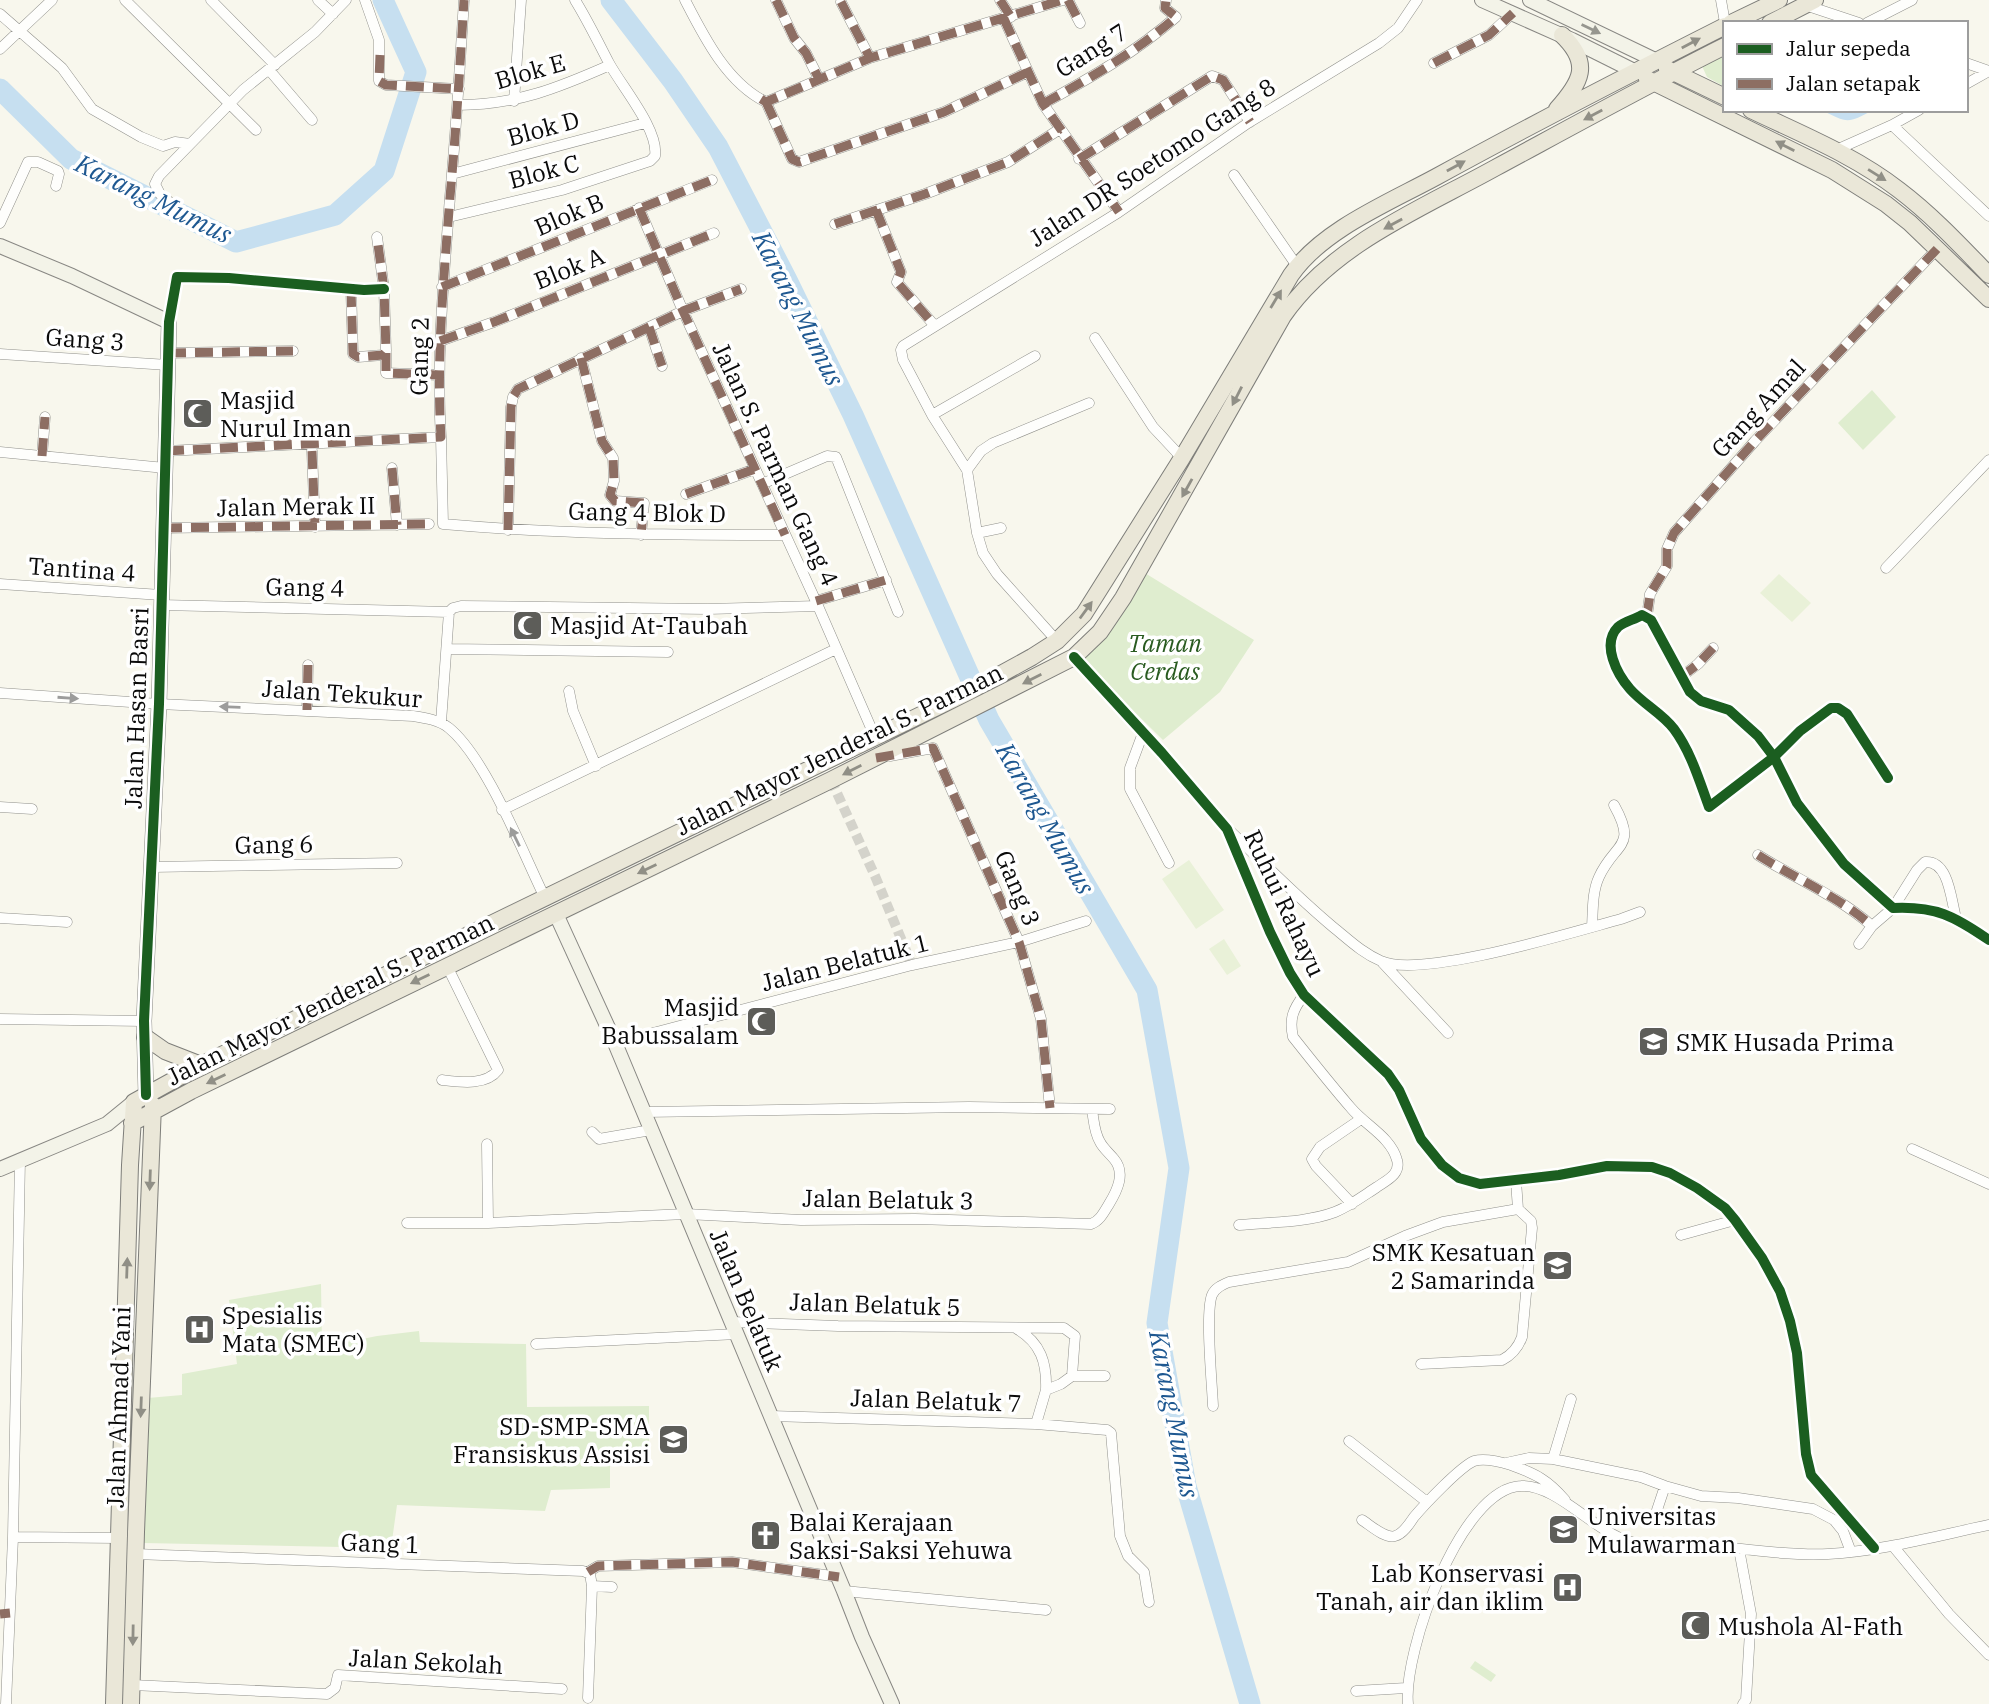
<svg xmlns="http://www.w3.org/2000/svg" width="1989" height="1704" font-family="'IBM Plex Serif',serif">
<rect width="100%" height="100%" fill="#f8f7ed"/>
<path fill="#dfedcf" d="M 1725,54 L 1725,87 L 1707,77 L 1702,66 Z
M 1872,390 L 1896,417 L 1863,450 L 1838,423 Z
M 1140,570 L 1254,640 L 1220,692 L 1163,740 L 1103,681 L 1080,653 Z
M 321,1284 L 322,1347 L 377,1336 L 419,1331 L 420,1342 L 526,1344 L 527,1407 L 649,1406 L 649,1460 L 610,1464 L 610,1488 L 551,1490 L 545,1511 L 397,1505 L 391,1548 L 143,1543 L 148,1398 L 182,1395 L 182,1374 L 237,1364 L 229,1300 Z
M 1475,1661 L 1496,1675 L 1491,1682 L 1470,1668 Z"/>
<path fill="#e9f1d8" d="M 1779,574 L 1811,603 L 1792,622 L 1760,593 Z
M 1189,860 L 1224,910 L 1196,929 L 1162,879 Z
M 1224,939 L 1241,966 L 1227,975 L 1209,949 Z"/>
<path fill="#c6dff0" d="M 1821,110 L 1873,110 C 1847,124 1848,123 1821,110 Z"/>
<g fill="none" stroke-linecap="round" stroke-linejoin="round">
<path stroke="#c6dff0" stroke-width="21" d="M 611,0 L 673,81 L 718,147 L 787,280 L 853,415 L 989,720 L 1147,990 L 1179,1168 L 1157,1323 L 1186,1486 L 1250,1704
M 0,89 L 71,159 L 236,242 L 335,215 L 384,171 L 416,72 L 383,0"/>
<path stroke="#d4d3cb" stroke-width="10" stroke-dasharray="10 5" stroke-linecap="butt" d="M 831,780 L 875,876 L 912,965"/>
<defs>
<path id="street" d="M 125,0 L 256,130
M 211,0 L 275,65
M 318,0 L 333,14
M 365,0 L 379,40 L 379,81 L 386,85 L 459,89
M 685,0 C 704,37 727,83 766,102 L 870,58
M 776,0 L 794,38 L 806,53 L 819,79
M 1000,0 L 1011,17
M 1068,0 L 1080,23
M 1721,0 L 1725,23
M 841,2 L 870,58 L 1063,0
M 1805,5 L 1859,23
M 0,14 L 62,68 L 92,109 L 141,137 L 163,146 L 175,142 L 190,144
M 1004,19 L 1043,104 L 1119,212
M 1867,23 L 1912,0
M 0,49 L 52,0
M 1434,63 L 1489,35 L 1513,13
M 1966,63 L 1989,71
M 270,71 L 312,120
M 1966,84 L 1989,71
M 514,101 L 521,0
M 766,102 L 792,159 L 799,162 L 944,112 L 1028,72
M 1043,104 C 1090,78 1136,52 1176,17 L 1165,8 L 1166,0
M 458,105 C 516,105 558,88 610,65
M 1892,125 L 1989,216
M 1836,150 L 1892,125 L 1919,110
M 1079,159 L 1212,76 L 1223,80 L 1250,122
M 452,174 L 645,123
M 1234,175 L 1297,266
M 639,208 L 683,311 L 818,606 L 875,737
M 876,210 L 901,272 L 897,282 L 934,325
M 182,213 L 160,194 L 155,184 L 159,176 L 243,90 L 315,32 L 346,0
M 449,217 L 562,190 L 650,161 L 655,156 C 659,130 622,87 609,63 C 598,42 588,21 575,0
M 0,223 L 28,162 L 38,162 L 58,171 L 59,174 L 56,186
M 835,224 L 925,194 L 1008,162 L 1060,129
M 442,287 L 712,180
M 351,289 L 353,354 L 358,357 L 383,355 L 386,351 L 384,289 L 377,237
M 169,322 L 177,277 L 229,278 L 364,290 L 384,289
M 649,327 L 662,366
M 1095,338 L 1153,427 L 1182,458
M 440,341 L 494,322 L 714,233
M 168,353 L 293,351
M 386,353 L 386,373 L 439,375
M 0,354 L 168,365
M 581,358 L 602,441 L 613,458 L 614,481 L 610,495 L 615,501 L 644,503 L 641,535
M 932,415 L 1035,356
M 441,437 L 443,524 C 557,534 671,535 785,535
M 166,451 L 441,437 C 436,357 444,277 450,197 C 456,131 460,66 464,0
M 312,451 L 315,527
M 0,452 L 165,468
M 42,456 L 45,417
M 392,468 L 397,525
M 967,470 L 981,451 L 993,443 L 1089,403
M 762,484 L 827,456 L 836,457 L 898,612
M 686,494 L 755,469
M 164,528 L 429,524
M 508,530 L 511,407 L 513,397 L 518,389 L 683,311 L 741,289
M 977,533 L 1001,528
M 1886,568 L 1989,460
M 0,584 L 161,595
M 816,601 L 886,580
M 161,605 L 449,612
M 449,612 L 453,608 L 461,606 L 708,609 L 818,606
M 1647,616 L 1650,594 L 1667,566 L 1667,549 L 1674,533 L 1755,441 L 1937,249
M 1057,641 L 997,574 L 983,553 L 977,533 L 967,470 L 932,415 L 903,360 L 901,350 L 903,346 L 1119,212 L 1248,123 L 1379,43 L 1398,28 L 1417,0
M 447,649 L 668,652
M 1074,657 L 1162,753 L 1227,829 L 1270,932 L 1290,973 L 1304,995 L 1388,1074 L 1399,1090 L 1421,1139 L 1442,1165 L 1459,1178 L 1480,1184 L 1559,1175 L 1607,1166 L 1652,1167 L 1670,1173 L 1697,1188 L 1725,1208 L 1735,1220 L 1762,1258 L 1780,1291 L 1790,1321 L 1797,1353 L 1806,1454 L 1811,1475 L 1874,1548
M 1681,677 L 1698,664 L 1713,648
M 569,691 L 573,711 L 596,766
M 0,693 L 159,704 L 413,716 C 426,718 439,720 449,728 C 486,758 523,853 545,898
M 307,710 L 308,665
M 441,722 L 449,612
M 1143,733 L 1130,768 L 1130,789 L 1169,863
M 890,756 L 933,748 L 1019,942 L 1041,1019 L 1050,1108
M 1888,778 L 1847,714 L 1838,708 L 1831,708 L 1800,731 L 1774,757 L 1709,807 C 1699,780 1691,752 1674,729 C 1662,713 1643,704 1630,689 C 1617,674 1601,644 1618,627 C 1625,621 1634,620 1642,615 L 1651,620 L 1690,692 L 1701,701 L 1729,710 L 1758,736 L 1774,757 L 1797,803 L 1844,864 L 1893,908 C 1936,906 1954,916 1989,940
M 0,807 L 32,809
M 502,810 L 836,649
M 1231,832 C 1265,864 1297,897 1333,927 C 1348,939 1362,953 1381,961 C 1421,979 1573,932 1621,919 L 1640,912
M 1758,855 C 1796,879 1838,896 1872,926
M 152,867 L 397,863
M 0,918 L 67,922
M 1592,927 C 1593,911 1592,892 1599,877 C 1615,842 1638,848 1614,805
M 1859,944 L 1872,926 L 1893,908 L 1917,870 L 1925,862 C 1949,860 1951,900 1956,918
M 1382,962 L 1448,1033
M 0,1019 L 144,1021
M 615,1043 L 912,965 L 1019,942 L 1086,921
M 442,1080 C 460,1082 486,1086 498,1070 L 447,966
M 644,1112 L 969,1107 L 1110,1109
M 592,1132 L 599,1139 L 651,1130
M 487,1144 L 488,1223
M 1912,1149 L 1989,1184
M 1352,1204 L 1316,1166 L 1312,1159 L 1320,1147 L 1361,1119
M 407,1223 L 488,1223 L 686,1214 L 801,1220 L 915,1219 L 1091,1224 C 1100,1221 1104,1212 1109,1204 C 1117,1191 1126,1173 1114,1159 C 1109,1153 1103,1148 1100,1142 C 1094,1132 1094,1121 1092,1110
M 1239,1225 C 1270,1222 1306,1223 1335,1212 C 1350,1206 1363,1196 1377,1187 C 1387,1180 1401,1174 1397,1160 C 1391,1137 1365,1125 1351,1108 C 1331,1085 1312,1061 1293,1037 C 1289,1019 1293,1009 1304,995
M 1681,1235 L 1735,1220
M 732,1322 L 838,1326 L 1064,1328 L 1075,1336 L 1072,1376 L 1061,1384 L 1046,1390 L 1036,1424
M 1017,1329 C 1041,1343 1047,1363 1046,1390
M 536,1344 L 737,1334
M 1421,1364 L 1502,1360 C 1512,1355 1518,1348 1522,1337 L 1532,1228 L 1531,1221 L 1518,1209 L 1516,1181
M 1072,1376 L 1105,1376
M 1571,1399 L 1553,1459 L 1641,1477 L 1665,1486 L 1701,1496 L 1738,1498 L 1813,1509 L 1834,1520 L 1843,1531 L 1851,1552
M 1213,1406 C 1212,1382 1205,1313 1212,1295 C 1215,1288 1222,1285 1229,1282 L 1348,1262 L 1405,1236 L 1443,1222 L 1518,1209
M 771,1416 L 1036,1424 L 1107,1430 L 1111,1433 L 1120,1536 L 1128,1556 L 1144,1572 L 1149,1602
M 1349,1441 L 1427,1502
M 1506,1463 L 1529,1458 L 1553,1459
M 1657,1510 L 1665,1486
M 1362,1520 C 1370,1525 1385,1539 1395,1536 C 1403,1534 1410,1523 1414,1517 C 1425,1504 1460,1467 1474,1461 C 1484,1458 1501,1462 1511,1465 C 1536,1474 1548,1480 1565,1500
M 13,1537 L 118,1538
M 1893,1546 L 1949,1614 L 1989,1655
M 1739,1549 L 1751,1614 L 1746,1700 L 1743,1704
M 135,1554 L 583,1571 L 590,1574 L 592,1586 L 612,1587
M 588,1572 L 598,1566 L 732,1562 L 839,1577
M 844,1591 L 1046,1610
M 132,1685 L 327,1694 L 335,1688 L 338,1675 L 562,1689
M 1356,1691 L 1406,1688
M 588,1698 L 592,1586
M 6,1704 L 13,1537 L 20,1159
M 1408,1704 C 1403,1653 1460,1488 1521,1486 C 1556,1484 1594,1531 1628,1541 C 1658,1550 1691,1545 1722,1547 C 1757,1550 1793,1556 1828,1554 C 1882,1551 1936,1536 1989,1525"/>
<path id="secondary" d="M 1482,0 L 1572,40 L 1636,72
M 1530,0 L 1657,61
M 0,246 L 72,276 L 169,322 L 159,704 L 144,1021 L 146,1095
M 556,914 L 615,1043 L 844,1591 L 862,1637 L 892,1704
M 0,1169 L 107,1124 L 134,1102"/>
<path id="primary" d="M 1731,23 L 1779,0
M 1770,23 L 1815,0
M 1667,69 L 1725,97
M 1647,79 L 1832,170 L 1886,204 L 1910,223 L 1989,299
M 1557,109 C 1581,82 1592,64 1562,35
M 1751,110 C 1801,134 1854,155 1899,190 C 1932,215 1960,245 1989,275
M 145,1037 L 165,1051 L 201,1065
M 132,1123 L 191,1091 L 831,780 L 1074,657 L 1100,632 L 1123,598 L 1283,316 C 1333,244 1421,209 1495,168 C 1571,127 1647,85 1725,46
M 114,1704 L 130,1165 L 134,1102 L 201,1065 L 970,691 L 1032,657 L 1057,641 L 1084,614 L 1182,458 L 1291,275 C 1322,230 1388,203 1436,177 C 1531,125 1628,75 1725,26
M 131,1704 L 136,1532 L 153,1105"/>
</defs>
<use href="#street" stroke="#91918c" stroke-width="11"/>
<use href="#secondary" stroke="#888783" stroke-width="16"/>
<use href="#primary" stroke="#7e7e7a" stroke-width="18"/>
<use href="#street" stroke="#fefefc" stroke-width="10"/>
<use href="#secondary" stroke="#f3f3e8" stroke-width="14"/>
<use href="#primary" stroke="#eae7d8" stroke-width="16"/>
<path stroke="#8d6e63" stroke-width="9" stroke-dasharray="18 9" stroke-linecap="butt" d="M 776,0 L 794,38 L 806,53 L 819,79
M 1000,0 L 1011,17
M 1068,0 L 1080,23
M 841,2 L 870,58 L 1063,0
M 1004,19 L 1043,104 L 1119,212
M 380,55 L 379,81 L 386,85 L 459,89
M 1434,63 L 1489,35 L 1513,13
M 761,99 L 766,102 L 870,58
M 766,102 L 792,159 L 799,162 L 944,112 L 1028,72
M 1043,104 C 1090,78 1136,52 1176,17 L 1165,8 L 1166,0
M 1079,159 L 1212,76 L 1223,80 L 1250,122
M 639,208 L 683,311 L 785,535
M 876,210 L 901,272 L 897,282 L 934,325
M 835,224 L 925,194 L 1008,162 L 1060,129
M 442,287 L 712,180
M 351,289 L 353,354 L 358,357 L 383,355 L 386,351 L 384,289 L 377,237
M 649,327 L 662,366
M 440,341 L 494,322 L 714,233
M 168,353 L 293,351
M 386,353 L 386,373 L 439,375
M 581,358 L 602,441 L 613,458 L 614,481 L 610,495 L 615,501 L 644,503 L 641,535
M 166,451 L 441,437 C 436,357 444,277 450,197 C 456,131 460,66 464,0
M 312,451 L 315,527
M 42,456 L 45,417
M 392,468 L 397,525
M 686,494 L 755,469
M 164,528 L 429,524
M 508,530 L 511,407 L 513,397 L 518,389 L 683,311 L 741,289
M 816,601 L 886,580
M 1647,616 L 1650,594 L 1667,566 L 1667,549 L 1674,533 L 1755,441 L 1937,249
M 1681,677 L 1698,664 L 1713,648
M 307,710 L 308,665
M 876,758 L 933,748 L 1019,942 L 1041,1019 L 1050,1108
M 1758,855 C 1796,879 1838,896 1872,926
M 588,1572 L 598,1566 L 732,1562 L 839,1577
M 0,1614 L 10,1613"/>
<defs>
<path id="cycleway" d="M 1074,657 L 1162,753 L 1227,829 L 1270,932 L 1290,973 L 1304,995 L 1388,1074 L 1399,1090 L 1421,1139 L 1442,1165 L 1459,1178 L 1480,1184 L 1559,1175 L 1607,1166 L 1652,1167 L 1670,1173 L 1697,1188 L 1725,1208 L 1735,1220 L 1762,1258 L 1780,1291 L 1790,1321 L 1797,1353 L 1806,1454 L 1811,1475 L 1874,1548
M 1888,778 L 1847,714 L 1838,708 L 1831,708 L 1800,731 L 1774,757 L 1709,807 C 1699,780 1691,752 1674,729 C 1662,713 1643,704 1630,689 C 1617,674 1601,644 1618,627 C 1625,621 1634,620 1642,615 L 1651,620 L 1690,692 L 1701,701 L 1729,710 L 1758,736 L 1774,757 L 1797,803 L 1844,864 L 1893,908 C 1936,906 1954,916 1989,940
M 146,1095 L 144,1021 L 159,704 L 169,322 L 177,277 L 229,278 L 364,290 L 384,289"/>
</defs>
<use href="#cycleway" stroke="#fff" stroke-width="15"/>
<use href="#cycleway" stroke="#1b5e20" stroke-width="10"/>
</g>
<defs><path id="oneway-solid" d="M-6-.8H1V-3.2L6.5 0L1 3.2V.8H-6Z" transform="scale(1.75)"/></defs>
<use fill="#96968f" href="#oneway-solid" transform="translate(1591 29) rotate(26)"/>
<g fill="#908f86">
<use href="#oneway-solid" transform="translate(1691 43) rotate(-28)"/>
<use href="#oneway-solid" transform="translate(1593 115) rotate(152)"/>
<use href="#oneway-solid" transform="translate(1785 146) rotate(-153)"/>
<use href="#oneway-solid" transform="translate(1456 166) rotate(-29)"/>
<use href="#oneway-solid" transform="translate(1877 175) rotate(32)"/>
<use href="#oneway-solid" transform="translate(1393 224) rotate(151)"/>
<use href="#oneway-solid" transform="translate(1276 299) rotate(-59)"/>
<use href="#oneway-solid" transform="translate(1237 396) rotate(117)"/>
<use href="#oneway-solid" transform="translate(1187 488) rotate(119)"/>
<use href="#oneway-solid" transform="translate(1086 610) rotate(-54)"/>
<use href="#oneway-solid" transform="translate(1032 679) rotate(153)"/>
<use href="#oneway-solid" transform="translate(852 770) rotate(153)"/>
<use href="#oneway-solid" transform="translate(647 869) rotate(154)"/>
<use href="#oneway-solid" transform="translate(420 979) rotate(154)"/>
<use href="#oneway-solid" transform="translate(216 1079) rotate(154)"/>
<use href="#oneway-solid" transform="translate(150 1180) rotate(92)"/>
<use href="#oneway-solid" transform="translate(127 1268) rotate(-88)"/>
<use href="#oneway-solid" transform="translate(141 1407) rotate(92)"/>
<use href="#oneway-solid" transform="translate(133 1635) rotate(91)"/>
</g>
<g fill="#9c9c9b">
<use href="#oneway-solid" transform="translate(68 698) rotate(4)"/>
<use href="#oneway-solid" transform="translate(230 707) rotate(-178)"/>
<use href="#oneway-solid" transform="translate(515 837) rotate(-116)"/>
</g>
<defs>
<symbol id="mosque-square" viewBox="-11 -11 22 22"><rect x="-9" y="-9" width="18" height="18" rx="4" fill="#5d5d59" stroke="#fff"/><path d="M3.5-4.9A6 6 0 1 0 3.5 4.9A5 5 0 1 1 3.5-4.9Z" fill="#fff"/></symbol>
<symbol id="school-square" viewBox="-11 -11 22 22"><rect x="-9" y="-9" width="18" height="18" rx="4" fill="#5d5d59" stroke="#fff"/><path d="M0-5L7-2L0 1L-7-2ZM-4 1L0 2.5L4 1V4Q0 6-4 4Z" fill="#fff"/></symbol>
<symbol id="hospital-square" viewBox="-11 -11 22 22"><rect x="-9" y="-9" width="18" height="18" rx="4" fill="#5d5d59" stroke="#fff"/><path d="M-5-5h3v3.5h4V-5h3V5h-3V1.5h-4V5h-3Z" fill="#fff"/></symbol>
<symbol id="university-square" viewBox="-11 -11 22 22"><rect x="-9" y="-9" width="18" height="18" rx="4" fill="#5d5d59" stroke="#fff"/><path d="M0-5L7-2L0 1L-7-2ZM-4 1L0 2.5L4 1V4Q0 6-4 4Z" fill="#fff"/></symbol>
<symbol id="church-square" viewBox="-11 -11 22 22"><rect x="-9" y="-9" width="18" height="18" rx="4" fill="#5d5d59" stroke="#fff"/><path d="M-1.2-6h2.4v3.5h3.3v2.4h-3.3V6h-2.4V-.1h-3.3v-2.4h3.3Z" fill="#fff"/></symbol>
</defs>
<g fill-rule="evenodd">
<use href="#mosque-square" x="180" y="396" width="35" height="35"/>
<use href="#mosque-square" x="510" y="608" width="35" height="35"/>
<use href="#mosque-square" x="744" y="1004" width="35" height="35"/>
<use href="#school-square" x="1636" y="1024" width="35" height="35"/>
<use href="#school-square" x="1540" y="1248" width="35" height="35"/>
<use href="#hospital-square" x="182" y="1312" width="35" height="35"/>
<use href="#school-square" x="656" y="1422" width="35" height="35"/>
<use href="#university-square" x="1546" y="1512" width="35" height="35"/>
<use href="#church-square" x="748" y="1518" width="35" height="35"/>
<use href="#hospital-square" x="1550" y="1570" width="35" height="35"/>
<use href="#mosque-square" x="1678" y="1608" width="35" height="35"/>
</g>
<g text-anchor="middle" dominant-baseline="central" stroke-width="7" stroke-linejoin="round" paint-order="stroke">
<g font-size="24" fill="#0a0a0a" stroke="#fff">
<text transform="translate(1091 50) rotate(-32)">Gang 7</text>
<text transform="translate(530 71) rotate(-16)">Blok E</text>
<text transform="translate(543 128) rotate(-15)">Blok D</text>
<text transform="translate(1152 162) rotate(-33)">Jalan DR Soetomo Gang 8</text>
<text transform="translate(544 171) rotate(-15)">Blok C</text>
<text transform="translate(569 214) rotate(-23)">Blok B</text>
<text transform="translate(569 268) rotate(-22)">Blok A</text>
<text transform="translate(85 339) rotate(4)">Gang 3</text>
<text transform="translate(419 356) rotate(-89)">Gang 2</text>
<text transform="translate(1758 408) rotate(-47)">Gang Amal</text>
<text transform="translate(776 464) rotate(65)">Jalan S. Parman Gang 4</text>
<text transform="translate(296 506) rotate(-1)">Jalan Merak II</text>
<text transform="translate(647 512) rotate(1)">Gang 4 Blok D</text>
<text transform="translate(82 569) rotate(4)">Tantina 4</text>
<text transform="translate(305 587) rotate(1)">Gang 4</text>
<text transform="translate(342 693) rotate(4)">Jalan Tekukur</text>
<text transform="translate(136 708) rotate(-88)">Jalan Hasan Basri</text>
<text transform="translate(839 749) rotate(-26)">Jalan Mayor Jenderal S. Parman</text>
<text transform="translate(274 844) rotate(-1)">Gang 6</text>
<text transform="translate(1018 888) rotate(67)">Gang 3</text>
<text transform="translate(1285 903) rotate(65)">Ruhui Rahayu</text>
<text transform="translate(845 962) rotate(-14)">Jalan Belatuk 1</text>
<text transform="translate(330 999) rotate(-26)">Jalan Mayor Jenderal S. Parman</text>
<text transform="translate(888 1199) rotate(1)">Jalan Belatuk 3</text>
<text transform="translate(747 1300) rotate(67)">Jalan Belatuk</text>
<text transform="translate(875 1304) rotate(2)">Jalan Belatuk 5</text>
<text transform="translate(936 1400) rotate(2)">Jalan Belatuk 7</text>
<text transform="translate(118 1407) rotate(-88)">Jalan Ahmad Yani</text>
<text transform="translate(380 1543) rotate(2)">Gang 1</text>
<text transform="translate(426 1661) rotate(3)">Jalan Sekolah</text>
</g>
<g font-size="24" fill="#0a0a0a" stroke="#fff" text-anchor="start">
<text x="220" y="400">Masjid<tspan x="220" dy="28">Nurul Iman</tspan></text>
<text x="550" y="625">Masjid At-Taubah</text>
<text x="739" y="1007" text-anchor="end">Masjid<tspan x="739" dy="28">Babussalam</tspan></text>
<text x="1676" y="1042">SMK Husada Prima</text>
<text x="1535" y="1252" text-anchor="end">SMK Kesatuan<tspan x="1535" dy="28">2 Samarinda</tspan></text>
<text x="222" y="1315">Spesialis<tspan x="222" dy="28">Mata (SMEC)</tspan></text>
<text x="650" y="1426" text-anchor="end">SD-SMP-SMA<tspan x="650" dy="28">Fransiskus Assisi</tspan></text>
<text x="1587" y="1516">Universitas<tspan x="1587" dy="28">Mulawarman</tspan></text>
<text x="789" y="1522">Balai Kerajaan<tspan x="789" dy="28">Saksi-Saksi Yehuwa</tspan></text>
<text x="1544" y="1573" text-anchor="end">Lab Konservasi<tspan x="1544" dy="28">Tanah, air dan iklim</tspan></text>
<text x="1718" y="1626">Mushola Al-Fath</text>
</g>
<g font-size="24" font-style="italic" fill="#295b20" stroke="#fff">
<text x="1165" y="643">Taman<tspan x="1165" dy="28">Cerdas</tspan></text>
</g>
<g font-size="26" font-style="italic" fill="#1e5891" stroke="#fff">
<text transform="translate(154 198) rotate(26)">Karang Mumus</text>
<text transform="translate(799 308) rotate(63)">Karang Mumus</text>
<text transform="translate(1046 818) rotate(60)">Karang Mumus</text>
<text transform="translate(1175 1414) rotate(79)">Karang Mumus</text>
</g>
</g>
<rect x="1723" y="21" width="245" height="91" fill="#ffffff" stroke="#9d9d9d" stroke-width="2"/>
<rect x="1737" y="44" width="35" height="10" fill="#1b5e20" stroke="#9d9d9d" stroke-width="2"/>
<text x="1786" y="56" font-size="21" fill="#0a0a0a">Jalur sepeda</text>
<rect x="1737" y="79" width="35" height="10" fill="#8d6e63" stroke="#9d9d9d" stroke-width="2"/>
<text x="1786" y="91" font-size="21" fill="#0a0a0a">Jalan setapak</text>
</svg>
